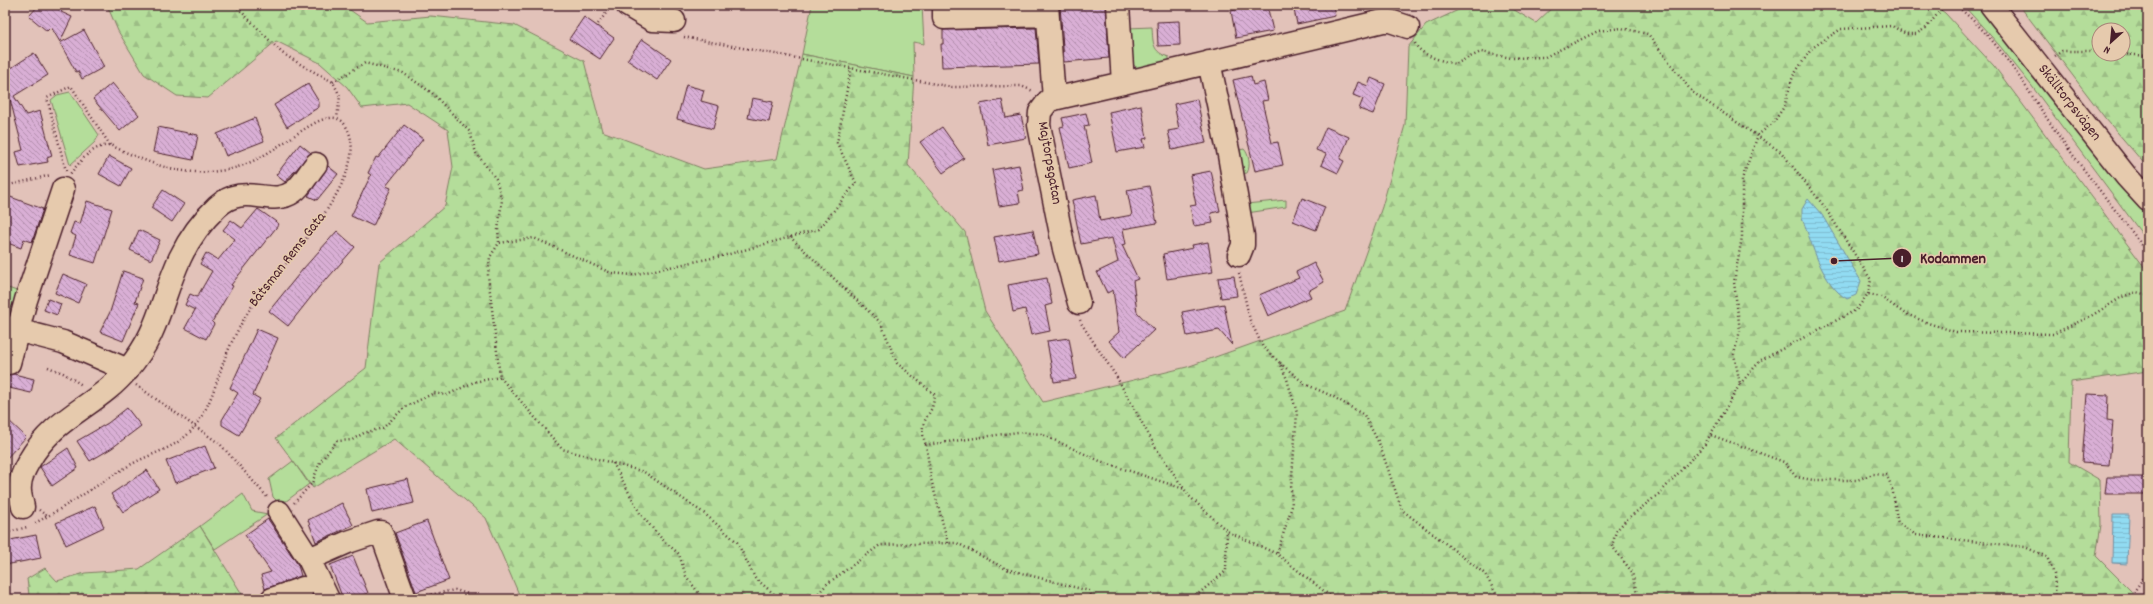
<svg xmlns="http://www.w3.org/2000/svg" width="2153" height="604" font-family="Dekko,sans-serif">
<defs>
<pattern id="forest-firs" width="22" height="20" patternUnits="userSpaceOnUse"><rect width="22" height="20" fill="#b4dd9a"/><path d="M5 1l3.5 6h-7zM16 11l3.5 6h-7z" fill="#9cbd85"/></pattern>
<pattern id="water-rules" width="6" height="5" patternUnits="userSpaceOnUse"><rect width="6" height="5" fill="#91dbf2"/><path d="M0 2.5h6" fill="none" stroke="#7fbcd0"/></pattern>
<pattern id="building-back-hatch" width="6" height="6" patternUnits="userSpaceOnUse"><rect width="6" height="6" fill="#d9afd5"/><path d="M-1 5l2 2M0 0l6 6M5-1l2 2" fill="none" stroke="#b28ead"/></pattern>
</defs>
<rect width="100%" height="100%" fill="#e2c2b9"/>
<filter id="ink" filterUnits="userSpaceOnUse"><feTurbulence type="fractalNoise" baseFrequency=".025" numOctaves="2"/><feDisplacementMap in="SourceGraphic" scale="8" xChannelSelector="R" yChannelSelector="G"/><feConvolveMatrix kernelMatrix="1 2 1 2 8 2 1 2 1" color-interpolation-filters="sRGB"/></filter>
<g filter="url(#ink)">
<path fill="#b4dd9a" stroke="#7f7e62" d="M 812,5 L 922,5 L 924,44 L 913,42 L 914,77 L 802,54 Z
M 1963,5 L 1977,5 L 2126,192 L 2148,216 L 2148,242 L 2031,85 L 1999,45 Z
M 1152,27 C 1153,43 1152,52 1169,57 L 1169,64 L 1141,71 L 1130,62 L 1128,28 Z
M 70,92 L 99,135 L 95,142 L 70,165 L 51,100 L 57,95 Z
M 1244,149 C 1249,154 1251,166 1247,173 L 1241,174 L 1236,151 Z
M 1286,200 L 1286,207 L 1247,213 L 1246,204 Z
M 5,287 L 17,291 L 9,315 L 5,314 Z
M 293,461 L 309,484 L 281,505 L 273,497 L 269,479 Z
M 243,494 L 252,511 L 268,514 L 215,549 L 200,526 Z"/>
<path fill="url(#forest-firs)" stroke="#7f7e62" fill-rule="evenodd" d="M 107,5 L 343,5 L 367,22 L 431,16 L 514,25 L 584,61 L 602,131 L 704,169 L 777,159 L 802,54 L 914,77 L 908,165 L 965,232 L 985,311 L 1043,402 L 1187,367 L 1345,311 L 1382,207 L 1405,125 L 1408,47 L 1426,25 L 1469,5 L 1506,5 L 1536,23 L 1555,5 L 1934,5 L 1945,13 L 1994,66 L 2148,272 L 2148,371 L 2071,382 L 2069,462 L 2100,480 L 2101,525 L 2096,556 L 2132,592 L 2132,599 L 521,599 L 486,518 L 394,439 L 313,488 L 276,438 L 366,368 L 379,263 L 445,206 L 453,167 L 448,130 L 407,103 L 362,108 L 347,87 L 320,63 L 276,41 L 208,98 L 177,96 L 144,74 L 118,31 ZM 1802,218 L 1847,299 L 1826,276 Z
M 2019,5 L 2148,5 L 2148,168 L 2105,118 ZM 2099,30 L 2123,30 L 2123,54 L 2099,54 Z
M 200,526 L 245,599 L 24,599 L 29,595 L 27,579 L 45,568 L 57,581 L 85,573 L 139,569 Z"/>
<path fill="url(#water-rules)" stroke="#7590a2" d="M 1808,199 L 1822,215 L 1861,281 L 1856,295 L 1847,299 C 1821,283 1813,245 1802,218 L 1802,209 Z
M 2113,515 L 2129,515 L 2127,564 L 2112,563 Z"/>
<path fill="url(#building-back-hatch)" stroke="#4a1f2b" d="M 39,5 L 67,5 L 61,12 L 72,17 L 60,42 L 51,27 L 47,31 L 29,16 Z
M 1060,5 L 1106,5 L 1109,58 L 1064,62 Z
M 1258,5 L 1267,5 L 1273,31 L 1236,38 L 1231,11 Z
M 1293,5 L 1333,5 L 1335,16 L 1297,24 Z
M 584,17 L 614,38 L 600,59 L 569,39 Z
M 1179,21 L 1180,45 L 1158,46 L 1157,22 Z
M 1036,28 L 1039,64 L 942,67 L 941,44 L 943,44 L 943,30 Z
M 84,30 L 104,67 L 82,79 L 78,71 L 76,72 L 60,43 Z
M 642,39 L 671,59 L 657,80 L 627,60 Z
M 34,53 L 48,75 L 14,96 L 26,115 L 40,111 L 52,156 L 47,158 L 48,162 L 20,167 L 16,152 L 23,150 L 10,99 L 5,93 L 5,72 Z
M 1251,76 L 1253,85 L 1264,82 L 1268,100 L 1262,101 L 1272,143 L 1278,142 L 1283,165 L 1255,171 L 1233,80 Z
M 1371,78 L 1385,84 L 1373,114 L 1359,109 L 1363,99 L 1353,95 L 1358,82 L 1368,86 Z
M 112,83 L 139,115 L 120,131 L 93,99 Z
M 308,84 L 319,102 L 319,107 L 287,127 L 274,105 Z
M 686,85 L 704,90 L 701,101 L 719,106 L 713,129 L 677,119 Z
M 752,98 L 773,102 L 769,122 L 748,118 Z
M 1197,99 L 1206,143 L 1172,150 L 1168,131 L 1179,129 L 1174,104 Z
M 1002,100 L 1006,118 L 1021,115 L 1026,138 L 988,145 L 980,104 Z
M 1141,105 L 1147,138 L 1143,139 L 1145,147 L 1117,152 L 1109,112 Z
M 1086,113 L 1089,125 L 1084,126 L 1092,163 L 1069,168 L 1060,127 L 1064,126 L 1062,118 Z
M 255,118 L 264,141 L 226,156 L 217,134 Z
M 404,125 L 423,139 L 386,186 L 391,188 L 373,226 L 351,216 L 371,175 L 368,173 L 376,157 L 378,158 Z
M 158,127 L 198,135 L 193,160 L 153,152 Z
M 942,127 L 964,158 L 943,173 L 920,142 Z
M 1326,127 L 1349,137 L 1340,159 L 1344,161 L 1338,173 L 1321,165 L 1326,154 L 1316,150 Z
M 300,144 L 311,153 L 285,182 L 276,175 Z
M 109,156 L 131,168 L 121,186 L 99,174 Z
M 1019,165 L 1024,190 L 1018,191 L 1020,203 L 999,206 L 992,170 Z
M 328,166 L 338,174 L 317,200 L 308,196 Z
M 1211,171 L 1220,211 L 1211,213 L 1213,223 L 1194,226 L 1190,206 L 1196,205 L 1190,175 Z
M 1149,186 L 1157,223 L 1123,229 L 1126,244 L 1122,245 L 1138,279 L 1133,281 L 1137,312 L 1154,330 L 1124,358 L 1109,341 L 1119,332 L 1113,290 L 1107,293 L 1097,272 L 1118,262 L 1112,238 L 1081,244 L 1072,200 L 1096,195 L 1100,221 L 1132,215 L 1127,190 Z
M 163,190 L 184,204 L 172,222 L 151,208 Z
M 5,195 L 43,209 L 32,242 L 24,239 L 21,248 L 5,242 Z
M 1302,198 L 1325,207 L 1316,230 L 1293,221 Z
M 87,201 L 112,209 L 95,263 L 70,255 L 76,236 L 70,233 L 74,222 L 80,224 Z
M 258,209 L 279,224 L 231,285 L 233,286 L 212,322 L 214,324 L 206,339 L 185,328 L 195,310 L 185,305 L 190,294 L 197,297 L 212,271 L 200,264 L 206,253 L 218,260 L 235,239 L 223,230 L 231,220 L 242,228 Z
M 139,230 L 160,240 L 151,260 L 130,250 Z
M 1033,230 L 1038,254 L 999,261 L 994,237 Z
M 337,231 L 355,247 L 327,279 L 326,278 L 288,326 L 269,311 L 303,269 Z
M 1208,242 L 1213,272 L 1167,279 L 1163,254 L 1193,248 L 1192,245 Z
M 1314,263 L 1324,282 L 1308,291 L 1311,297 L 1268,316 L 1259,295 L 1299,278 L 1296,272 Z
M 123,271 L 143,278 L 135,302 L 139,303 L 123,341 L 100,332 L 110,312 Z
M 63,274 L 86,284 L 78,303 L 55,293 Z
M 1234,276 L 1237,296 L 1221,298 L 1218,278 Z
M 1047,278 L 1052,304 L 1045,306 L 1050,331 L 1031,335 L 1025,309 L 1013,312 L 1008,285 Z
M 48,299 L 61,304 L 57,315 L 44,310 Z
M 1224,304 L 1232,345 L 1219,330 L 1187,336 L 1182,312 Z
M 257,329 L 278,338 L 253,395 L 260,399 L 239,435 L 222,425 L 222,420 L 238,393 L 230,388 Z
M 1069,338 L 1076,379 L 1054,382 L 1047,341 Z
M 14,374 L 34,379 L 31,393 L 5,387 L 5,375 Z
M 2087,394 L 2108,395 L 2107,420 L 2113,421 L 2109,465 L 2082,463 Z
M 127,408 L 141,426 L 112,448 L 90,461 L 77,441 L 108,423 Z
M 5,417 L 26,437 L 5,460 Z
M 205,446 L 214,468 L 175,483 L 166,461 Z
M 68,448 L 78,468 L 52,486 L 40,467 Z
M 147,470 L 159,489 L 123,512 L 111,494 Z
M 2107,477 L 2147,477 L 2147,494 L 2105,494 Z
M 408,479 L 414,503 L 372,513 L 367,489 Z
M 342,503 L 353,525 L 316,542 L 308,520 Z
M 95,506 L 104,527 L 66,545 L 56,523 Z
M 268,519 L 298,565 L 301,576 L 265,589 L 261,575 L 271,572 L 245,535 Z
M 427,521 L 449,580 L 416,592 L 395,533 Z
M 36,535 L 41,558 L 5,565 L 5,541 Z
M 353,556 L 368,593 L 352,599 L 343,599 L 330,565 Z"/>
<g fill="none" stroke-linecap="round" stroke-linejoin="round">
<defs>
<path id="minor" d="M 627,5 L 652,20 L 674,21
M 944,5 L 944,18 L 1047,15
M 1047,5 L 1054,99
M 1118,5 L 1123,83 L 1383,21 L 1390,21 L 1408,27
M 1991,5 L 2126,176 L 2148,200
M 1209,62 L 1229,155 L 1243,236 L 1243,245 L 1239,255
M 1079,303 L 1064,249 L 1039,125 L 1040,112 L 1049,100 L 1123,83
M 5,327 L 63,342 L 128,370
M 9,363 L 26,300 L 63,189
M 23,507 C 22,501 19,493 20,486 C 20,477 25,468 29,461 C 54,416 98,406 128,369 C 159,333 161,299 180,258 C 189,239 202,221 217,207 C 244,181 270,208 293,192 C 302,186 309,172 316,164
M 279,512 L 309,559 L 328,599
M 309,559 L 348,542 L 378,532 L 381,532 L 405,599
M 272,599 L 303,588"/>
</defs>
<use href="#minor" stroke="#4a1f2b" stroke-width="25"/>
<path stroke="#4a1f2b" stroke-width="2.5" stroke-dasharray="1 3" stroke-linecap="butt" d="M 235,5 L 282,53 L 305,67 L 333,82 L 340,96 L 337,118
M 1955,5 C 1999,38 2026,89 2057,133 C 2086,174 2118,213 2148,253
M 598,24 L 609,9
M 684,37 L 952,87 L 1021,86 L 1033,91
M 1415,43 C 1420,56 1443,61 1455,64 L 1481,52 L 1511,58 L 1545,57 L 1598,31 L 1621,28 L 1648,34 L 1692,92 L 1781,152 L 1824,206 L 1871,280 L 1868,294
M 2123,54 L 2148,56
M 2055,56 L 2062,51 L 2099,51
M 333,82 L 365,63 L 403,73 L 432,93 L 470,132 L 476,153 L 496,179 L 502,200 L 498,230 L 499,243
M 66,171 L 47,98 L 71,86 L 110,145
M 5,186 L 51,175
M 790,237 L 881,323 L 897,363 L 934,394 C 935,418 915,417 926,445
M 1239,273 L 1250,320 L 1263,347 L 1280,363 L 1287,379 L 1297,413 L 1291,489 L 1292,506 L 1277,554
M 1080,320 L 1081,323 L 1116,376 L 1156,448 L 1189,496 L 1227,531 L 1277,554 L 1334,599
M 1280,363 L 1305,384 L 1332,396 L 1364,415 L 1379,443 L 1402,510 L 1485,574 L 1499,599
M 48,367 L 63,373 L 82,385
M 1740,384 L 1761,360 L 1856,310 L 1868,294 L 1881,297 L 1904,313 L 1928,323 L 1956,332 L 2053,334 L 2091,316 L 2122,297 L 2136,292 L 2148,295
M 136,385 L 220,444 L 268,498
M 1711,435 L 1784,462 L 1796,477 L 1813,480 L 1857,480 L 1873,474 L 1886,475 C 1895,488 1894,507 1898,523 L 1916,535 L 2025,547 L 2047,557 L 2054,574 L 2056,599
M 613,463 L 641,515 L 662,539 L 679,554 L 686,576 L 703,599
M 294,503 L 312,483 L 320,462 L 337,441 L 352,440 L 364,433 L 383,428 L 405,407 L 434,393 L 447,395 L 474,382 L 500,377
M 39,510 L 47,516
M 35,523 C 68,506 98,484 130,465 C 149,454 173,449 188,434 C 209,413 215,385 225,358 C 231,343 239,327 248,312 C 271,273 385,170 342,121 C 338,119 335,117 330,118 C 320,119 311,125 303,130 C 280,144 258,163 230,169 C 184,179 151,164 110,145 C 92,146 81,160 70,174
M 6,533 L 27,527
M 948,543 L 931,479 L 926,445 L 1018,432 L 1041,434 L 1100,461 L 1184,489
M 423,596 L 455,590 L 485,599
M 780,599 L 755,578 L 737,542 L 705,514 L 644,472 L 562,449 L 500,377 L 488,275 L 490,257 L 499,243 L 534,238 L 611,273 L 632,275 L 726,255 L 819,229 L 856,183 L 837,143 L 851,68
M 813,599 L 827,584 L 880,545 L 948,543 L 957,543 L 1006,569 L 1089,591 L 1093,599
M 1184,599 L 1198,594 L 1226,571 L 1227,531
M 1638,599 L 1632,572 L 1612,546 L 1616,531 L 1626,520 L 1660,493 L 1705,444 L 1740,384 L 1734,354 L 1740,331 L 1734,282 L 1742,237 L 1742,179 L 1758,135 L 1773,123 L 1784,107 L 1793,76 L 1812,48 L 1841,29 L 1892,26 L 1906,34 L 1916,34 L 1926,28 L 1945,5
M 2129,599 L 2144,577 L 2148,576"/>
<use href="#minor" stroke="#e6caad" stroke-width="22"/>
</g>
</g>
<g text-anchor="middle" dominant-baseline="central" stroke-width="3" stroke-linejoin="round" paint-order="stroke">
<g font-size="15" fill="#4a1f2b" stroke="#e6caad">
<text transform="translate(2069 103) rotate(52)">Skälltorpsvägen</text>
<text transform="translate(1049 163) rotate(80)">Majtorpsgatan</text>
<text transform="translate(288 260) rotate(-52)">Båtsman Rems Gata</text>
</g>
</g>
<path fill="none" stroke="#4a1f2b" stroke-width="1.5" d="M1834 261L1902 258"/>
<g fill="#4a1f2b" stroke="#e6caad" stroke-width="1.5">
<circle cx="1834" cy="261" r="4"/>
<circle cx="1902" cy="258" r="10"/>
</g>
<g font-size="12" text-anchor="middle" font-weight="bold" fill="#fff">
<text x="1902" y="262">1</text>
</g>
<g font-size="16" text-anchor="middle" font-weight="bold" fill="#4a1f2b" stroke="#e6caad" stroke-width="3" stroke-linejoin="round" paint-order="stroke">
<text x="1953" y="263">Kodammen</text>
</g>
<rect width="2153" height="604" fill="none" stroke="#e6caad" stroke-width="20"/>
<rect x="10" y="10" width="2133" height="584" fill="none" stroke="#4a1f2b" stroke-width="1.5" filter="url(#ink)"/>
<g transform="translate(2111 42) rotate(207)"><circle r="19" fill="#e6caad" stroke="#a88679"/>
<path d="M0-3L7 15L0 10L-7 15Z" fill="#4a1f2b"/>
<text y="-6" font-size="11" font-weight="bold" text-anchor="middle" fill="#4a1f2b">N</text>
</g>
</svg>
